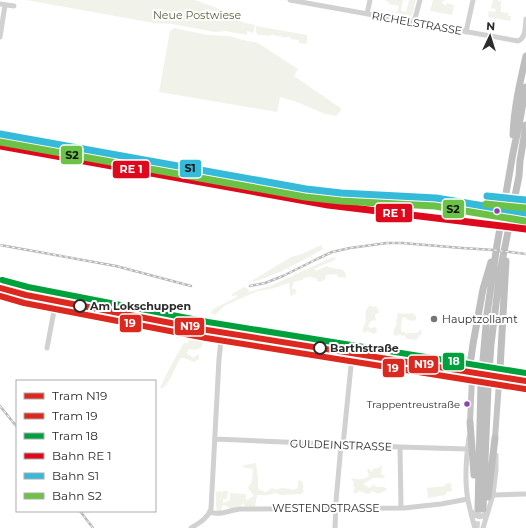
<svg xmlns="http://www.w3.org/2000/svg" width="526" height="528" font-family="Montserrat,sans-serif">
<rect width="100%" height="100%" fill="#fff"/>
<path fill="#f1f3eb" d="M 26,0 L 195,0 L 225,11 L 225,14 C 234,19 244,23 255,25 L 254,30 L 253,33 L 247,31 L 247,35 L 225,31 L 215,32 L 172,24 L 154,23 Z
M 386,0 L 403,0 L 401,11 L 406,12 L 409,0 L 416,0 L 412,16 L 384,10 L 385,10 L 397,12 L 399,6 L 389,4 L 389,2 L 385,1 Z
M 433,0 L 445,0 L 445,1 L 443,1 L 442,3 L 444,4 L 444,5 L 446,5 L 446,3 L 454,5 L 452,15 L 430,11 Z
M 493,0 L 498,0 L 498,1 L 501,1 L 501,12 L 509,13 L 508,16 L 511,16 L 510,21 L 488,17 L 489,11 L 495,12 L 496,9 L 491,8 Z
M 256,26 L 307,35 L 307,44 L 299,43 L 298,40 L 291,39 L 290,37 L 282,37 L 280,35 L 279,37 L 272,34 L 269,36 L 264,35 L 258,35 L 256,32 Z
M 174,28 L 208,35 L 229,36 L 243,40 L 258,43 L 298,69 L 294,76 L 342,109 L 336,116 L 325,114 L 297,102 L 280,97 L 277,112 L 159,92 L 170,31 Z
M 321,245 L 323,249 C 300,262 278,275 252,282 L 253,280 L 291,257 L 302,254 Z
M 333,257 L 336,258 L 335,260 L 314,269 L 316,271 L 327,266 C 334,271 347,265 346,278 L 338,277 L 337,274 L 326,275 L 325,280 L 318,282 L 316,278 L 310,277 L 303,278 L 303,280 L 293,282 L 294,284 L 292,286 L 292,289 L 295,289 L 297,292 L 291,296 L 290,294 L 289,283 L 271,289 L 258,291 L 244,297 L 224,306 L 215,315 L 211,313 L 213,309 L 237,297 L 237,295 L 232,296 L 232,294 L 244,287 L 248,289 L 249,292 L 270,286 Z
M 370,305 L 373,307 L 376,306 L 379,312 L 375,315 L 376,320 L 371,321 L 368,326 L 370,328 L 376,327 L 377,332 L 374,334 L 367,331 L 365,333 L 362,331 L 366,321 C 365,316 365,309 370,305 Z
M 398,313 L 409,314 L 412,313 L 416,316 L 416,319 L 414,321 L 408,320 L 405,317 L 402,318 L 401,330 L 402,332 L 404,332 L 406,334 L 408,333 L 417,333 L 420,330 L 422,331 L 421,335 L 419,335 L 418,339 L 415,340 L 407,339 L 404,335 L 402,336 L 400,334 L 397,336 L 394,335 C 393,331 394,328 397,324 L 396,323 Z
M 196,338 L 203,342 L 202,347 L 196,350 L 189,349 L 187,353 L 191,356 L 193,358 L 197,355 L 199,355 L 199,359 L 194,362 L 184,358 L 181,358 C 174,368 172,380 163,388 L 160,388 L 169,369 L 183,344 L 184,343 L 188,343 L 190,339 Z
M 256,463 L 258,478 L 258,489 L 266,492 L 272,488 L 276,490 C 282,487 287,488 293,490 L 298,488 L 298,481 L 300,480 L 303,483 L 303,490 L 304,491 L 301,494 L 280,495 C 274,491 274,494 268,495 C 264,496 261,495 257,495 L 255,507 L 246,507 L 243,504 L 240,506 L 230,509 L 225,505 L 223,505 L 221,511 L 217,511 L 216,506 L 216,492 L 220,491 L 222,493 L 223,491 L 228,491 L 227,499 L 223,499 L 223,502 L 224,503 L 230,500 L 230,493 L 246,494 L 246,500 L 254,496 L 248,488 L 252,481 L 253,469 L 242,467 L 245,465 Z
M 382,465 L 381,474 L 385,476 L 383,478 L 373,478 L 363,484 L 368,487 L 370,488 L 373,484 L 376,487 L 384,487 L 387,489 L 385,491 L 378,494 L 372,491 L 369,494 C 365,494 362,491 359,491 L 357,493 L 354,493 L 353,491 L 355,488 L 353,485 L 354,484 L 353,481 L 351,479 L 353,478 C 359,480 364,480 369,476 L 367,469 L 369,469 L 372,472 L 373,469 L 378,468 Z
M 451,483 L 452,491 L 446,492 L 446,495 L 428,498 L 427,488 L 445,486 L 445,484 Z"/>
<g fill="none" stroke-linecap="round" stroke-linejoin="round">
<path stroke="#d5d5d5" stroke-width="7" stroke-dasharray="7 3.5" stroke-linecap="butt" d="M 476,528 L 478,510"/>
<path stroke="#d1d1d1" stroke-width="5" d="M 290,0 L 518,41 C 526,38 525,27 526,19
M 0,4 L 14,6
M 367,14 L 370,0
M 414,22 L 420,0
M 466,32 L 473,0
M 0,37 L 5,5
M 47,348 L 57,295
M 469,437 C 466,458 464,479 468,500 C 470,509 472,519 475,528
M 215,439 L 400,447 L 467,449
M 343,445 L 352,356
M 400,447 L 401,508
M 493,495 L 526,494
M 471,511 C 476,517 481,519 487,513
M 210,512 C 220,516 230,510 240,509 L 404,508 L 441,504 L 468,499
M 191,528 C 199,523 208,518 211,509 L 219,359 L 221,340 L 224,330 L 225,328 L 230,328
M 335,528 L 336,501 L 341,445
M 483,528 L 493,495 L 496,470 L 496,455"/>
<path stroke="#c4c4c4" stroke-width="6" d="M 0,284 L 177,319 L 276,334 L 387,354 L 447,364 L 479,366 L 494,368 L 526,376
M 0,292 L 55,304 L 215,334 L 352,356 L 428,370 L 492,382 L 526,385
M 470,422 L 472,379 L 470,365
M 495,438 L 500,369"/>
<path stroke="#bebebe" stroke-width="7" d="M 513,135 C 514,108 520,82 526,56
M 470,365 L 473,344 L 483,289 L 491,262
M 500,369 L 506,261
M 470,422 L 474,475
M 488,497 L 495,438
M 478,509 L 481,383 L 487,314 L 497,245 L 513,153 L 519,125 L 526,87
M 483,509 L 488,387 L 491,344 L 500,272 L 519,176 L 520,161 L 526,125"/>
<defs>
<path id="rail" d="M 0,134 L 4,135
M 0,245 L 116,266 L 191,286
M 250,286 L 265,283 L 283,276 L 317,259 L 332,252 L 350,248 L 387,243 L 402,243 L 462,248 L 494,250 L 526,254
M 0,406 L 17,427
M 80,511 L 93,528"/>
</defs>
<use href="#rail" stroke="#b8b8b8" stroke-width="2.5"/>
<use href="#rail" stroke="#fff" stroke-width="1" stroke-dasharray="3" stroke-linecap="butt"/>
<defs>
<path id="rail-1" d="M 0,146 L 328,205 L 526,229"/>
<path id="rail-2" d="M 0,134 L 306,189 L 341,193 L 436,198 L 526,213
M 487,196 L 526,200"/>
<path id="rail-3" d="M 0,142 L 305,197 L 341,201 L 435,206 L 525,221
M 486,204 L 525,208"/>
</defs>
<use href="#rail-1" stroke="#fff" stroke-width="10"/>
<use href="#rail-2" stroke="#fff" stroke-width="10"/>
<use href="#rail-3" stroke="#fff" stroke-width="10"/>
<use href="#rail-1" stroke="#df091d" stroke-width="7"/>
<use href="#rail-2" stroke="#35bad9" stroke-width="7"/>
<use href="#rail-3" stroke="#6cc247" stroke-width="7"/>
<defs>
<path id="tram-1" d="M 0,288 L 26,295 L 207,330 L 526,381"/>
<path id="tram-2" d="M 0,296 L 24,303 L 206,338 L 525,389"/>
<path id="tram-3" d="M 2,280 L 28,287 L 208,322 L 526,373"/>
</defs>
<use href="#tram-1" stroke="#fff" stroke-width="9"/>
<use href="#tram-2" stroke="#fff" stroke-width="9"/>
<use href="#tram-3" stroke="#fff" stroke-width="9"/>
<use href="#tram-1" stroke="#dc281e" stroke-width="6"/>
<use href="#tram-2" stroke="#dc281e" stroke-width="6"/>
<use href="#tram-3" stroke="#00a03c" stroke-width="6"/>
</g>
<g fill="#8e44ad" stroke="#fff" stroke-width="1.5">
<circle cx="497" cy="211" r="3.5"/>
<circle cx="467" cy="404" r="3.5"/>
</g>
<g fill="#fff" stroke="#2c2c2c" stroke-width="2">
<circle cx="80" cy="306" r="6"/>
<circle cx="320" cy="348" r="6"/>
</g>
<circle fill="#767676" stroke="#fff" stroke-width="1.5" cx="434" cy="319" r="4"/>
<g text-anchor="middle" dominant-baseline="central" stroke-width="4" stroke-linejoin="round" paint-order="stroke">
<g font-size="10" fill="#2c2c2c" stroke="#fff" text-anchor="end">
<text x="460" y="404">Trappentreustraße</text>
</g>
<g font-size="11" fill="#58633e" stroke="#fff">
<text x="197" y="15">Neue Postwiese</text>
</g>
<g font-size="11" fill="#2c2c2c" stroke="#fff">
<text transform="translate(417 23) rotate(10)">RICHELSTRASSE</text>
<text transform="translate(341 445) rotate(2)">GULDEINSTRASSE</text>
<text x="326" y="508">WESTENDSTRASSE</text>
</g>
<g font-size="11" font-weight="bold" fill="#2c2c2c" stroke="#fff" text-anchor="start">
<text x="90" y="306">Am Lokschuppen</text>
<text x="330" y="348">Barthstraße</text>
</g>
<g font-size="11" fill="#2c2c2c" stroke="#fff" text-anchor="start">
<text x="442" y="319">Hauptzollamt</text>
</g>
</g>
<g stroke="#fff" stroke-width="1.5">
<rect x="60" y="145" width="23" height="20" rx="4" fill="#6cc247"/>
<rect x="179" y="159" width="23" height="19" rx="4" fill="#35bad9"/>
<rect x="112" y="160" width="38" height="19" rx="4" fill="#df091d"/>
<rect x="442" y="199" width="23" height="20" rx="4" fill="#6cc247"/>
<rect x="375" y="203" width="38" height="20" rx="4" fill="#df091d"/>
<rect x="119" y="314" width="23" height="19" rx="4" fill="#dc281e"/>
<rect x="174" y="317" width="31" height="19" rx="4" fill="#dc281e"/>
<rect x="442" y="352" width="23" height="19" rx="4" fill="#00a03c"/>
<rect x="408" y="355" width="31" height="19" rx="4" fill="#dc281e"/>
<rect x="382" y="358" width="23" height="20" rx="4" fill="#dc281e"/>
</g>
<g font-size="11" text-anchor="middle" font-weight="bold" fill="#fff">
<text x="131" y="173">RE 1</text>
<text x="394" y="217">RE 1</text>
<text x="130" y="327">19</text>
<text x="190" y="330">N19</text>
<text x="454" y="365">18</text>
<text x="424" y="368">N19</text>
<text x="393" y="372">19</text>
</g>
<g font-size="11" text-anchor="middle" font-weight="bold" fill="#111">
<text x="72" y="159">S2</text>
<text x="190" y="172">S1</text>
<text x="453" y="213">S2</text>
</g>
<rect x="16" y="380" width="140" height="132" fill="#ffffff" stroke="#ababab"/>
<rect x="24" y="393" width="20" height="6" fill="#dc281e" stroke="#ababab"/>
<text x="52" y="400" font-size="12" fill="#2c2c2c">Tram N19</text>
<rect x="24" y="413" width="20" height="6" fill="#dc281e" stroke="#ababab"/>
<text x="52" y="420" font-size="12" fill="#2c2c2c">Tram 19</text>
<rect x="24" y="433" width="20" height="6" fill="#00a03c" stroke="#ababab"/>
<text x="52" y="440" font-size="12" fill="#2c2c2c">Tram 18</text>
<rect x="24" y="453" width="20" height="6" fill="#df091d" stroke="#ababab"/>
<text x="52" y="460" font-size="12" fill="#2c2c2c">Bahn RE 1</text>
<rect x="24" y="473" width="20" height="6" fill="#35bad9" stroke="#ababab"/>
<text x="52" y="480" font-size="12" fill="#2c2c2c">Bahn S1</text>
<rect x="24" y="493" width="20" height="6" fill="#6cc247" stroke="#ababab"/>
<text x="52" y="500" font-size="12" fill="#2c2c2c">Bahn S2</text>
<g transform="translate(490 36) rotate(4)" stroke="#ffffff" stroke-width="3" paint-order="stroke">
<path d="M0-3L7 15L0 10L-7 15Z" fill="#2c2c2c"/>
<text y="-6" font-size="11" font-weight="bold" text-anchor="middle" fill="#2c2c2c">N</text>
</g>
</svg>
